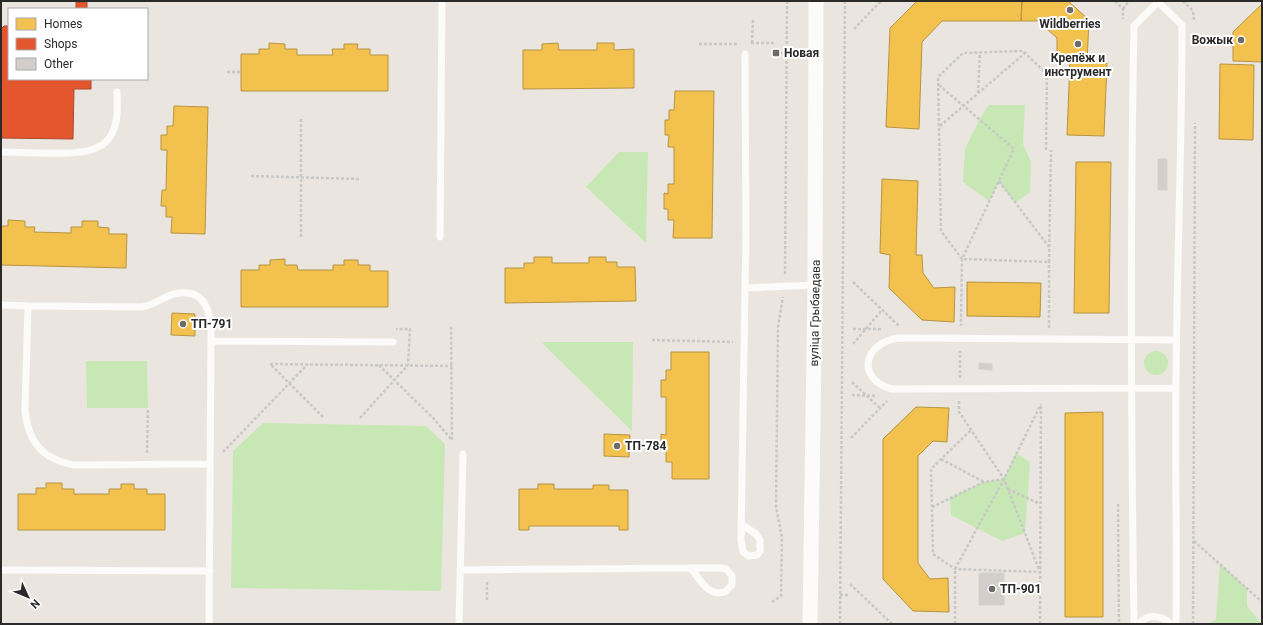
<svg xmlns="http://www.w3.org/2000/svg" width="1263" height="625" font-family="Roboto,sans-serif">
<rect width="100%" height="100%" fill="#eae6df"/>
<path fill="#c7e8b5" d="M 989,105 L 1025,105 L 1023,144 L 1031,162 L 1030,192 L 1015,203 L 999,182 L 989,201 L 963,182 L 965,149 L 979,120 Z
M 619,152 L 648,152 L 646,243 L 586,187 Z
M 541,342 L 633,342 L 632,431 Z
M1144 363a12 12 0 1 1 24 0a12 12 0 1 1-24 0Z
M 86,361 L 147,361 L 148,408 L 87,408 Z
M 263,423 L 426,426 L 445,444 L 441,591 L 231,588 L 233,451 Z
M 1016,453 L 1030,462 L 1025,533 L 1002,541 L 951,515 L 950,498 L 984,482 L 1004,479 Z
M 1220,564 L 1247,588 L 1247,606 L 1262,624 L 1208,624 L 1216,620 Z"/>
<path fill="#f2c14e" stroke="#b69443" d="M 917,1 L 1022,1 L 1021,21 L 942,21 L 922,42 L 919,129 L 886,127 L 890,28 Z
M 1022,1 L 1068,1 L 1089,20 L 1087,62 L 1057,61 L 1057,38 L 1038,21 L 1021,21 Z
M 1262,4 L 1262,62 L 1233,61 L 1233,32 Z
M 269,43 L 285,44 L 285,49 L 297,49 L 297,55 L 333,55 L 332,49 L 344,49 L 344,44 L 358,44 L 357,49 L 370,49 L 370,55 L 388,55 L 388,91 L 241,91 L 241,54 L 259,54 L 259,49 L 269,49 Z
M 558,43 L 559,50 L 597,50 L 597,43 L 614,43 L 614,50 L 634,49 L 634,88 L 523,89 L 523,50 L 542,50 L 542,44 Z
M 1070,61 L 1107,63 L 1104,136 L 1067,135 Z
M 1220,64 L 1254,65 L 1253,140 L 1219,139 Z
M 675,91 L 714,91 L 712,238 L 673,238 L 674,220 L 668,220 L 668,209 L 664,209 L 664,193 L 668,194 L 668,184 L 674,184 L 674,147 L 668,147 L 669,135 L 665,135 L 665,120 L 669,120 L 669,110 L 674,110 Z
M 174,106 L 208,107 L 205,234 L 171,233 L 172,217 L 166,217 L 166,206 L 161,206 L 162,190 L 166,190 L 167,150 L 161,150 L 161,135 L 167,135 L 167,126 L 173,126 Z
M 1076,162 L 1111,162 L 1109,313 L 1074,313 Z
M 882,179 L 918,181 L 916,255 L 922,255 L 923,273 L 934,288 L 955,287 L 954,322 L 922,320 L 889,288 L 890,255 L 880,253 Z
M 8,220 L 25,221 L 25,227 L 35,227 L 34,232 L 71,233 L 71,227 L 82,227 L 82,221 L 98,221 L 98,227 L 109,228 L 109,234 L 127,234 L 126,268 L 1,265 L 1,226 L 8,226 Z
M 534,257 L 552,257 L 552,263 L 589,263 L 589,257 L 606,257 L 606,262 L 617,262 L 617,267 L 635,267 L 636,301 L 505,303 L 505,268 L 524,268 L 524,263 L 534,263 Z
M 285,259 L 285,265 L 297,265 L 298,270 L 333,270 L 333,265 L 344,265 L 344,260 L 358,260 L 358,265 L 370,265 L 370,271 L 388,271 L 388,307 L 241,307 L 241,270 L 259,270 L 259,265 L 270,265 L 270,260 Z
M 967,282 L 1041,283 L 1040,317 L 967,316 Z
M 172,313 L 195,314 L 195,336 L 171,335 Z
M 671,352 L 709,352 L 709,479 L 672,479 L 672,462 L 666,462 L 666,450 L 661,450 L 661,434 L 666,435 L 666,397 L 661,397 L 661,380 L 666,380 L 666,370 L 671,370 Z
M 916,407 L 949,408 L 947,442 L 933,441 L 918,456 L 918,563 L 930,579 L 948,578 L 949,612 L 913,611 L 883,579 L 883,439 Z
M 1103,412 L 1103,617 L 1065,617 L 1065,413 Z
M 604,434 L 630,435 L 629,457 L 604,456 Z
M 46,483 L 62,483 L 62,489 L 74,489 L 74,494 L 109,494 L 109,489 L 121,489 L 121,484 L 134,484 L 134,489 L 147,489 L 147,494 L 165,494 L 165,530 L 18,530 L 18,494 L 36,494 L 36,488 L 46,488 Z
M 538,484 L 554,484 L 554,489 L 593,489 L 593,485 L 609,485 L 609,490 L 628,490 L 628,530 L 619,530 L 619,526 L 529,526 L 529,530 L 519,530 L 519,489 L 538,489 Z"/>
<path fill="#e4572e" stroke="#ac4a2d" d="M 76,2 L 87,2 L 87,9 L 76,9 Z
M 4,26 L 9,26 L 9,79 L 91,79 L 91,89 L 74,89 L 73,139 L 1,138 L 1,29 Z"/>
<path fill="#d2cfca" stroke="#d4d1cb" d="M 1158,159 L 1167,159 L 1167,190 L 1158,190 Z
M 979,363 L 992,364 L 992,370 L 979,369 Z
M 979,573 L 1004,573 L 1004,605 L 979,605 Z"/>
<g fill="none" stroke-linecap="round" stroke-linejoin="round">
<path stroke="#c8c8c7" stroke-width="2.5" stroke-dasharray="3 2" stroke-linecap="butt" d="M 1115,1 L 1123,9 L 1123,19
M 1183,1 L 1193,11 L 1194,20
M 1123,9 L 1129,1
M 854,29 L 881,1
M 751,43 L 776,43
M 752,43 L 753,20
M 699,44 L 738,44
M 776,53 L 799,53
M 227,72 L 241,72
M 939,85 L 1014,149 L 962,259 L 961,326
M 978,93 L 980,52
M 301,119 L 301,239
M 940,126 L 1025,53
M 1262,129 L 1262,154
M 1046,150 L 1047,74 L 1023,51 L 963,53 L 938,77 L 941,231 L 962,259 L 1049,262 L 1051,150
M 251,176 L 359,179
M 999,181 L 1049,247
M 785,274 L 787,1
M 853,282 L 899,326
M 1049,328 L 1049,262
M 853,329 L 882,329
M 652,340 L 733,342
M 853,344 L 882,310
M 379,365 L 433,418 L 452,440 L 451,326
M 960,378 L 960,351
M 852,382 L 880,408
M 852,395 L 875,396
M 959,401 L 959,412 L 1004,479 L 1040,572 L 955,569 L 933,554 L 931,469 L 971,430
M 323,417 L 270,364 L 452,366
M 360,418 L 408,365 L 410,329 L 396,329
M 851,438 L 887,401
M 223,452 L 307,365
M 147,453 L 148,408
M 941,459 L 984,482
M 1008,489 L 1040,504
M 1118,504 L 1119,624
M 932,507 L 984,482 L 1004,479
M 1194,541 L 1262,602
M 850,584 L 892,624
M 840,595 L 849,595
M 487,600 L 487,582
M 772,602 L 781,596 L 782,537 L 776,507 L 778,327 L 783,297
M 840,624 L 845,1
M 955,624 L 955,569 L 1004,479 L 1041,404
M 1040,624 L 1041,405
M 1193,624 L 1195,123"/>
<path stroke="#fcfbfa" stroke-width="7" d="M 1159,3 L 1182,25 C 1182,143 1177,261 1176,379 C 1175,461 1177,542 1176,624
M 745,54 L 746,242 L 745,288 L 815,285
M 1,152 C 23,152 79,157 96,148 C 104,145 110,139 113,131 C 119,119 117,104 117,92
M 440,237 L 442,1
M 1,305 L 28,306
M 1176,388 L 892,389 C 855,379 864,342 899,338 L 1176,340
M 210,464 L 74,465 C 42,459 28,442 25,410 L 28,306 L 142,307 C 154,305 163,297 174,294 C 208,286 212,317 211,341
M 741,524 L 756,534 L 760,540 L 760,551 L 757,555 L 749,556 L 743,552 L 741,540 L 745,288
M 1,570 L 210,571
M 460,570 L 691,568 L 721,568 L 726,569 L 732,576 L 732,585 L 725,592 C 708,597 700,580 691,568
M 209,624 L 211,341 L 393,342
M 459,624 L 463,454
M 1134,624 C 1131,425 1130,225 1134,26 L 1159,1
M 1138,624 C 1148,613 1161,615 1171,624"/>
<path stroke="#fcfbfa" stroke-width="15" d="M 810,624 L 815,285 L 816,1"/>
</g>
<g fill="#6d6c69" stroke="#fff" stroke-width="1.5">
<circle cx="1070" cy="10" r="4"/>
<circle cx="1241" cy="40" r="4"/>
<circle cx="1078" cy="44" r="4"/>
<rect x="772" y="49" width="8" height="8" rx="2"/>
<circle cx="183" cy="324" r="4"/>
<circle cx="617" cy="446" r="4"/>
<circle cx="992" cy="589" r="4"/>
</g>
<g text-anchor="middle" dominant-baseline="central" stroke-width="4" stroke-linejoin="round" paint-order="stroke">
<g font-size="12" font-weight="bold" fill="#2a2a2a" stroke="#fff" text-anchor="start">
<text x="1070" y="24" text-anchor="middle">Wildberries</text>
<text x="1233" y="40" text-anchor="end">Вожык</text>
<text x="784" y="53">Новая</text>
<text x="1078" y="58" text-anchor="middle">Крепёж и<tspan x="1078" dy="14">инструмент</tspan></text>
<text x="191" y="324">ТП-791</text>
<text x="625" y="446">ТП-784</text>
<text x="1000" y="589">ТП-901</text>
</g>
<g font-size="12" fill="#2a2a2a" stroke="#fff">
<text transform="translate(815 313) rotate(-89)">вуліца Грыбаедава</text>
</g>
</g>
<rect width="1263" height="625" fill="none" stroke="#2a2a2a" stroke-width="4"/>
<rect x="8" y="8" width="140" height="72" fill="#ffffff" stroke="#aaaaaa"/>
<rect x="16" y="18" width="20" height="12" fill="#f2c14e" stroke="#aaaaaa"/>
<text x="44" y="28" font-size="12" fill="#2a2a2a">Homes</text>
<rect x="16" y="38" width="20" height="12" fill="#e4572e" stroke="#aaaaaa"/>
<text x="44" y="48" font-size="12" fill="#2a2a2a">Shops</text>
<rect x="16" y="58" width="20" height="12" fill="#d2cfca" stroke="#aaaaaa"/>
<text x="44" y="68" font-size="12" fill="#2a2a2a">Other</text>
<g transform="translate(28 597) rotate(134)" stroke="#ffffff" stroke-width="3" paint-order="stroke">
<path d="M0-3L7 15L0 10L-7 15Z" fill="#2a2a2a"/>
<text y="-6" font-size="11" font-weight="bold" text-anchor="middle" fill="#2a2a2a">N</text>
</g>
</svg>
